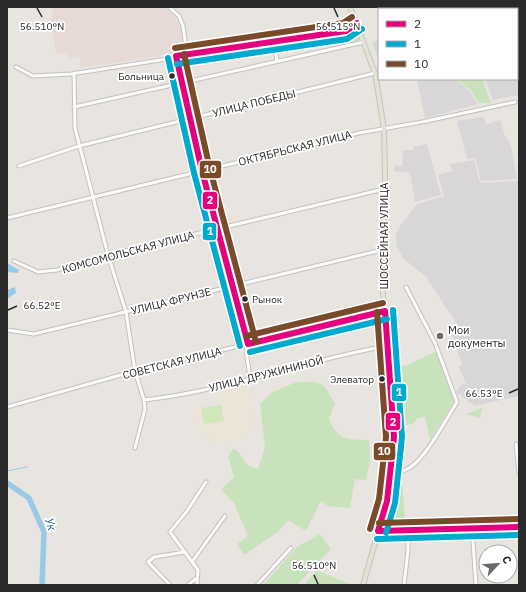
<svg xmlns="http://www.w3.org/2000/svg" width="526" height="592" font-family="'IBM Plex Sans',sans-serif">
<rect width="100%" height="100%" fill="#e8e5e0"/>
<path fill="#d9d6d7" d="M 517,13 L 519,13 L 519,95 L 493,100 L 485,79 L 517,79 Z
M 379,38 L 379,57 L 378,57 L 372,44 Z
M 417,79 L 456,79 L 470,92 L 478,104 L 425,118 Z
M 484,117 L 486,124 L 501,120 L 504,134 L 511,146 L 517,179 L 481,181 L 475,158 L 467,159 L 457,121 Z
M 427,144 L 441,195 L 415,202 L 410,173 L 394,171 L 395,165 L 402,166 L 403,150 L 413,150 L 413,147 Z
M 474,160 L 480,183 L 519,181 L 519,396 L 475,406 L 456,392 L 460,386 L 466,383 L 459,368 L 462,364 L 450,331 L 458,326 L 426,277 L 403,258 L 396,245 L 396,235 L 400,226 L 417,204 L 444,196 L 438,175 L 452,171 L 450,164 Z"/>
<path fill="#eae5d6" d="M 250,382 L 255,419 L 247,434 L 243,439 L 213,443 L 192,421 L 193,409 L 219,404 L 216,390 Z"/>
<path fill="#e6d9d6" d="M 53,7 L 165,7 L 166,10 L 175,16 L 181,28 L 183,52 L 81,68 L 79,56 L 71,58 L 65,53 L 56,54 L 51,22 Z"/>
<path fill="#c8e2bb" d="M 423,7 L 519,7 L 519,10 L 423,9 Z
M 357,29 L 361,39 L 354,43 L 345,44 L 344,34 Z
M 457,79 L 482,79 L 491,103 L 479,103 L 471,91 Z
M 437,351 L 455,400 L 430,440 L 425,417 L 418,418 L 413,424 L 399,426 L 396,367 L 408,365 Z
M 296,382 C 305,382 318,380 325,387 C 328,390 330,397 335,403 L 329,419 C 339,442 347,439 369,440 L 370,461 L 366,480 L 355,479 L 350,508 L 328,506 L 321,501 L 306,531 L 288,520 L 279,531 L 244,555 L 237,544 L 248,536 L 234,503 L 221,489 L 234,477 L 228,457 L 233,449 L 238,451 L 247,465 L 258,469 L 265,447 L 260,404 L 271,393 Z
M 486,406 L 481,410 L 481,415 L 479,418 L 466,414 Z
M 399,481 L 402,483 L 406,529 L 389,529 L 385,527 L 384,521 L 395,482 Z
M 320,534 L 331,549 L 297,585 L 263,585 L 297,547 Z
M 317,570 L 351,585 L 304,585 Z"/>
<path fill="#d1e6b9" d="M 221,405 L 224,421 L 204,424 L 201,408 Z"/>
<path fill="#98cae6" d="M 7,263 L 19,270 L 18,273 L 7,272 Z
M 15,287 L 16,293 L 7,299 L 7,290 Z"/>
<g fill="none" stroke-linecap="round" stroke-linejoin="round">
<path stroke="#98cae6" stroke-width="1" d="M 7,471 L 27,467"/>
<path stroke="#98cae6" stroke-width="5.5" d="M 7,483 L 29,498 L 44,532 L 42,585"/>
<defs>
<path id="minor" d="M 169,7 L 179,16 L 183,26 L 187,54
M 274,41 L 277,61
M 176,56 L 202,171 L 248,344 L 246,350 L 250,378
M 16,67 L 33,76 L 71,74 L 346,31 L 357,23
M 74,73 L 75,128 L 108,255 L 126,312 L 135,371 L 144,400 L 145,409 L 135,448
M 74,107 L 364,42
M 19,166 L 79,146 L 375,73
M 7,218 L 359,133 L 422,122 L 515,102
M 14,261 L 38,272 L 57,270 L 108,255 L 384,189
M 7,330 L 34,334 L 42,332 L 382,250
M 144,400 C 227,391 305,360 387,346
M 7,407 L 135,371 L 385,311
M 516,444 L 519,473
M 391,472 C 398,472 403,472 409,468 C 426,458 447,418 457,402 L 435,343 L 406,287
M 472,528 L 476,585
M 378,531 L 390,532 L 519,527
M 192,562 L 225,516
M 170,585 L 148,562 L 154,557 L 185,552
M 188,585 L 197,578
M 197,585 L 198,570 L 170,532 L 187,511 L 206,482
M 257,585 L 291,548
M 404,585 L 408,550 L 408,531"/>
<path id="major" d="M 350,7 L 375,73 L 384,129 L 385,176 L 382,281 L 394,437 L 387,501 L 363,585"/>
</defs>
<use href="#minor" stroke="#c1c1c1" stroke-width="5"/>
<use href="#major" stroke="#c4c3c1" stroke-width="6"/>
<use href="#minor" stroke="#fcfbfa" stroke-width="3"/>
<use href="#major" stroke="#e5e2d4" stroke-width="4"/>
<defs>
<path id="bus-1" d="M 176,56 L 202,171 L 248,344
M 176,56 L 346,31 L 357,23
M 248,344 L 385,311
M 378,531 L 387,501 L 394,437 L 385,311
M 378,531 L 519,527"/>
<path id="bus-2" d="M 168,58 L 194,173 L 240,346
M 177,64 L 347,39 L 362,29
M 250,352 L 387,319
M 386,533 L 395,503 L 402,437 L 393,310
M 377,539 L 519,535"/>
<path id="bus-3" d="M 175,48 L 343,23 L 352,17
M 184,54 L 210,169 L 256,342
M 246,336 L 383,303
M 379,523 L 519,519
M 370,529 L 379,499 L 386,437 L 377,312"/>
</defs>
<use href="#bus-1" stroke="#fff" stroke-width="9"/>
<use href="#bus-2" stroke="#fff" stroke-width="9"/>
<use href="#bus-3" stroke="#fff" stroke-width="9"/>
<use href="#bus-1" stroke="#e5007d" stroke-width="6"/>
<use href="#bus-2" stroke="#00a9ce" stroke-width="6"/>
<use href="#bus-3" stroke="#7a4b2a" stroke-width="6"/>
</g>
<path fill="none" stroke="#2a2a2a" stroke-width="1.5" d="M 37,8 L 42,17M 334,8 L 338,17M 8,310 L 17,306M 509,393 L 518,389M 314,575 L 318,584"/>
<g fill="#2a2a2a" stroke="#fff" stroke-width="1.5">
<circle cx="172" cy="76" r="3.5"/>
<circle cx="245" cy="299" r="3.5"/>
<circle cx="382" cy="379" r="3.5"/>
</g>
<circle fill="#6c6b6a" stroke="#fff" stroke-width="1.5" cx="440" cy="336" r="4"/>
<g text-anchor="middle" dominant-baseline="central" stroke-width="3.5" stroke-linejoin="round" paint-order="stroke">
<g font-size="10" fill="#2a2a2a" stroke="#fff" text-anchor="end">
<text x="164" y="76">Больница</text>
<text x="252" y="299" text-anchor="start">Рынок</text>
<text x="374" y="379">Элеватор</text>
</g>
<g font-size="11" fill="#2a2a2a" stroke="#fff">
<text transform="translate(254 103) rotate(-14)">УЛИЦА ПОБЕДЫ</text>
<text transform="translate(295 148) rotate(-14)">ОКТЯБРЬСКАЯ УЛИЦА</text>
<text transform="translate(384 236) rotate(-90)">ШОССЕЙНАЯ УЛИЦА</text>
<text transform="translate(128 252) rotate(-15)">КОМСОМОЛЬСКАЯ УЛИЦА</text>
<text transform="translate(171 301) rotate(-14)">УЛИЦА ФРУНЗЕ</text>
<text transform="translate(172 363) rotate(-14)">СОВЕТСКАЯ УЛИЦА</text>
<text transform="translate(266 374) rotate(-14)">УЛИЦА ДРУЖИНИНОЙ</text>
</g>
<g font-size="11" fill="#2a2a2a" stroke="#fff" text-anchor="start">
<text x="448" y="330">Мои<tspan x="448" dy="13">документы</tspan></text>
</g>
<g font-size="12" font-style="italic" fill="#155d93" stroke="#fff">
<text transform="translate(51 524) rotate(74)">Ук</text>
</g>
</g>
<g font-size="10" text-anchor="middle" fill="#2a2a2a" stroke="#fff" stroke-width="3.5" stroke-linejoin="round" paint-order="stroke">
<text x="42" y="30">56.510°N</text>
<text x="338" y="30">56.515°N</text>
<text x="42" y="309">66.52°E</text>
<text x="484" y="397">66.53°E</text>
<text x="314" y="569">56.510°N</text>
</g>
<g stroke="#fff" stroke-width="1.5">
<rect x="199" y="160" width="23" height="19" rx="4" fill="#7a4b2a"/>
<rect x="202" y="191" width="16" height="19" rx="4" fill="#e5007d"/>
<rect x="202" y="222" width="15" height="19" rx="4" fill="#00a9ce"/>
<rect x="391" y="383" width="16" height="19" rx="4" fill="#00a9ce"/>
<rect x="385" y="412" width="16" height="19" rx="4" fill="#e5007d"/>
<rect x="373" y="442" width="23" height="19" rx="4" fill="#7a4b2a"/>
</g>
<g font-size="11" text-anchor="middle" font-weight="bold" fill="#fff">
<text x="210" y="173">10</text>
<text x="210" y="204">2</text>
<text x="210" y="235">1</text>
<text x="399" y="396">1</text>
<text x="393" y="426">2</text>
<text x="384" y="455">10</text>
</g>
<rect width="526" height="592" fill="none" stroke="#2a2a2a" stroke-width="16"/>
<rect x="378" y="8" width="140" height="72" fill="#ffffff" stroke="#aaaaaa"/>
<rect x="386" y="21" width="20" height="6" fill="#e5007d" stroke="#aaaaaa"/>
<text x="414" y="28" font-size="12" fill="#2a2a2a">2</text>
<rect x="386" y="41" width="20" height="6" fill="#00a9ce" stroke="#aaaaaa"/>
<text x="414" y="48" font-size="12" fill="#2a2a2a">1</text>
<rect x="386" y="61" width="20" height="6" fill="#7a4b2a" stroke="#aaaaaa"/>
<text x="414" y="68" font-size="12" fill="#2a2a2a">10</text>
<g transform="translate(498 564) rotate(64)"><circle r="19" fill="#ffffff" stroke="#aaaaaa"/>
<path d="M0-3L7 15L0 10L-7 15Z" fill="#6c6b6a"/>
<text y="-6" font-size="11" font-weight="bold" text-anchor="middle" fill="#2a2a2a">С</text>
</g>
</svg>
